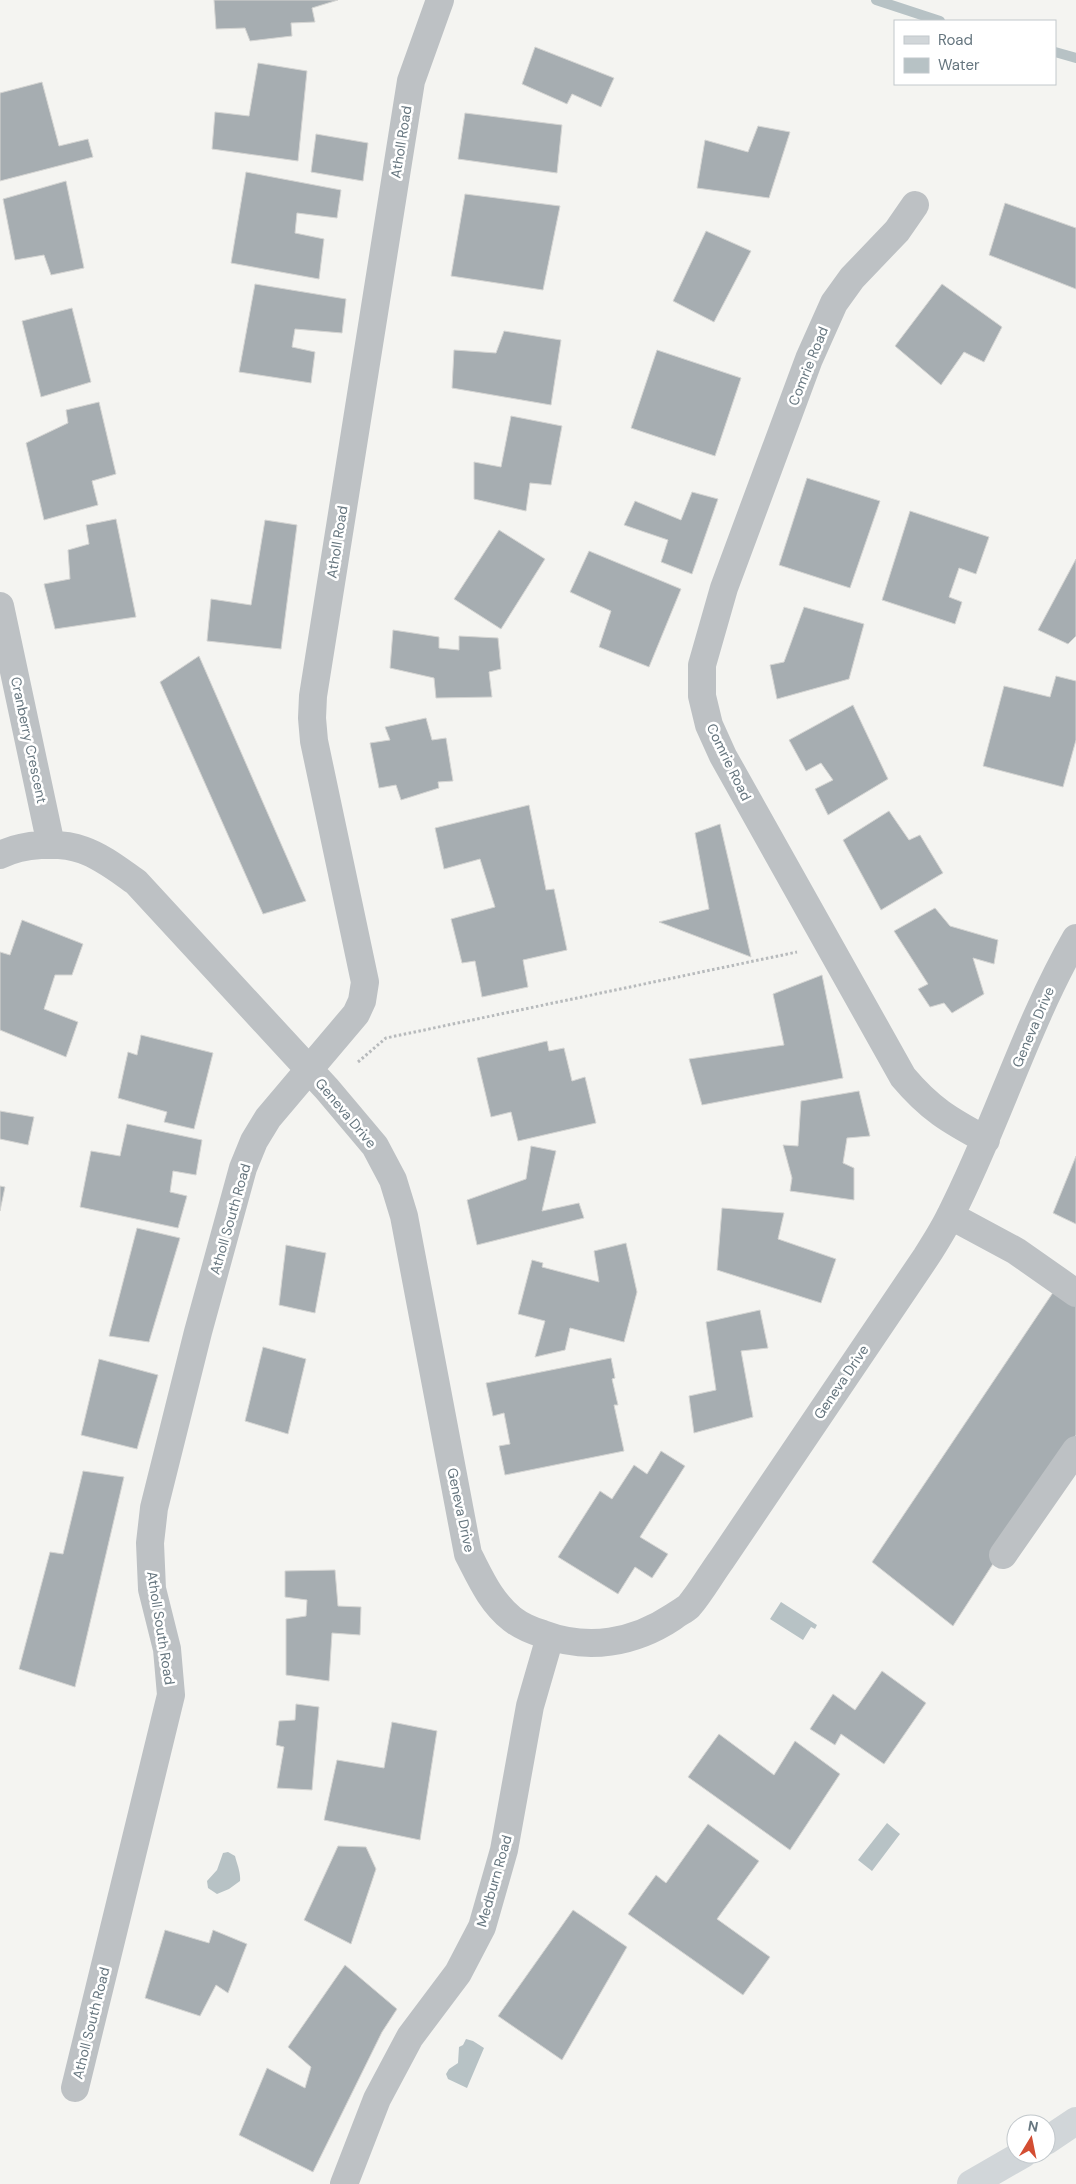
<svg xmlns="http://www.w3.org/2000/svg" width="1076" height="2184" font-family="'DM Sans',sans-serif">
<rect width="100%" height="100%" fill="#f4f4f1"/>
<path fill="#b7c2c5" d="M 781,1602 L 817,1625 L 815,1629 L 811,1627 L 803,1640 L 770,1619 Z
M 887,1823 L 900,1834 L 872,1871 L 858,1860 Z
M 228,1852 L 235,1856 C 237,1864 241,1873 240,1881 L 229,1889 L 217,1894 L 208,1888 L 207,1881 L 217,1870 L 223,1853 Z
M 466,2039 L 473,2041 L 484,2048 L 467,2088 L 448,2079 L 446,2074 L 449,2069 L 458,2063 L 459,2047 L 463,2045 Z"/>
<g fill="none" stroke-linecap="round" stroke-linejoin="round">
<path stroke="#b7c2c5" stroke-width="10" d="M 876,0 L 940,21
M 1055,52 L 1076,58"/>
</g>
<path fill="#a6adb1" stroke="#d5d5d3" d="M 214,0 L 338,0 L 312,8 L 315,22 L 291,23 L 292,36 L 250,41 L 245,28 L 216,29 Z
M 535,47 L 614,78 L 601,107 L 572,94 L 567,104 L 522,84 Z
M 258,63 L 307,71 L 298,161 L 212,149 L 215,112 L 249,116 Z
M 42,82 L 59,146 L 88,139 L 93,157 L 0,181 L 0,93 Z
M 465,113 L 562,125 L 557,173 L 458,159 Z
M 758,126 L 790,132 L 769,198 L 697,188 L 705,140 L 748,152 Z
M 316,134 L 368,143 L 363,181 L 311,172 Z
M 246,172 L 341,190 L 337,218 L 297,213 L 295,233 L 324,239 L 319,279 L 231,263 Z
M 66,181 L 84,268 L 51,275 L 44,255 L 15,260 L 3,199 Z
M 465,194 L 560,206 L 543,290 L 451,276 Z
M 1005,203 L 1076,228 L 1076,289 L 989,255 Z
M 706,231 L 751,251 L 714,322 L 673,301 Z
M 255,284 L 346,299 L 342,333 L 295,329 L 292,347 L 315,352 L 311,383 L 239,372 Z
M 942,284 L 1002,327 L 984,362 L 964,352 L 941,385 L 895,346 Z
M 72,308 L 91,382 L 41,397 L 22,321 Z
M 504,331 L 561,340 L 551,405 L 452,388 L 454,350 L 496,353 Z
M 657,350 L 741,378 L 715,456 L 631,428 Z
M 99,402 L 116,474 L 92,481 L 98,505 L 44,520 L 26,443 L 68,423 L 66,410 Z
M 511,416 L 562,426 L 551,485 L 530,483 L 526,511 L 474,499 L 474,462 L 501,467 Z
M 807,478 L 880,501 L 850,588 L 779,565 Z
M 692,492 L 718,499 L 692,574 L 661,562 L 668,540 L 624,525 L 635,501 L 681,520 Z
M 910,511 L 989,537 L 976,574 L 959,568 L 949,597 L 962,602 L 955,624 L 882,600 Z
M 116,519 L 136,617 L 55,629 L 44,584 L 70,579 L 68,550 L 89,544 L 86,525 Z
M 265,520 L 297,525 L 281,649 L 207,641 L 211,599 L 251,605 Z
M 499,530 L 545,559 L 501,629 L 454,599 Z
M 589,551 L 681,589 L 649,667 L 599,647 L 611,611 L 570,592 Z
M 1076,559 L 1076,636 L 1068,644 L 1038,630 Z
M 804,607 L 864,624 L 849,679 L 777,699 L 770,665 L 784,662 Z
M 393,630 L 439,637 L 439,648 L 459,650 L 459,636 L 498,638 L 501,669 L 489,672 L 492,697 L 436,698 L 434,678 L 390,668 Z
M 199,656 L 306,901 L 263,914 L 160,682 Z
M 1056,676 L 1076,681 L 1076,740 L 1063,787 L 983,766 L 1004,686 L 1050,697 Z
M 853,705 L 888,779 L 828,815 L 815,789 L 833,780 L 821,763 L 806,771 L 789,740 Z
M 426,718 L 432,740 L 446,738 L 453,781 L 438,782 L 439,788 L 401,800 L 396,785 L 379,788 L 370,743 L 390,740 L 385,727 Z
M 529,805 L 546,890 L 554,889 L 567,950 L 523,960 L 528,987 L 482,997 L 475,961 L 462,963 L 451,919 L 495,907 L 480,859 L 444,869 L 435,828 Z
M 889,811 L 909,840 L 920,835 L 943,873 L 881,910 L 843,840 Z
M 720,824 L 751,957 L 659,922 L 709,909 L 695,833 Z
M 935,908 L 950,926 L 998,940 L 994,964 L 973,958 L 984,994 L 952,1013 L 944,1003 L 930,1007 L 918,989 L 928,984 L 894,931 Z
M 22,920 L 83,944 L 72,975 L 55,975 L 44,1009 L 78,1022 L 66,1057 L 0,1030 L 0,952 L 10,955 Z
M 822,975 L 843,1078 L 702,1105 L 689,1059 L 784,1045 L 773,994 Z
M 141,1035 L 213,1053 L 194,1129 L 164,1122 L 167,1112 L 118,1098 L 128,1052 L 137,1055 Z
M 547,1041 L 549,1051 L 564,1048 L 572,1081 L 585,1077 L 596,1123 L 518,1141 L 511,1112 L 491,1117 L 477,1058 Z
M 859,1091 L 870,1136 L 847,1138 L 843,1163 L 854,1168 L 854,1200 L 790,1191 L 792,1178 L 783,1145 L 798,1146 L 801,1101 Z
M 0,1111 L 34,1117 L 28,1145 L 0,1139 Z
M 127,1124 L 202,1140 L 196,1175 L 173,1171 L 170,1192 L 187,1196 L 178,1228 L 80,1207 L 91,1151 L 120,1156 Z
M 531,1146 L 556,1151 L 542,1211 L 579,1203 L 584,1218 L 477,1245 L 467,1200 L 526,1179 Z
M 1076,1156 L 1076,1224 L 1053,1213 Z
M 0,1186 L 5,1187 L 0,1211 Z
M 722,1208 L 784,1213 L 778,1239 L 836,1259 L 821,1303 L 717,1270 Z
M 137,1228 L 180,1238 L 149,1342 L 109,1336 Z
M 626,1243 L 637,1292 L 624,1342 L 570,1328 L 565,1350 L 535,1357 L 545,1321 L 518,1314 L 532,1260 L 543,1263 L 542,1267 L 599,1282 L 594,1251 Z
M 286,1245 L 326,1253 L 315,1313 L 279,1305 Z
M 1054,1291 L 1076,1306 L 1076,1435 L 953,1626 L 872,1562 Z
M 760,1310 L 768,1348 L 741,1351 L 753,1417 L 694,1433 L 689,1396 L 716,1390 L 706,1322 Z
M 263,1347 L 306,1359 L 288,1434 L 245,1421 Z
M 611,1358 L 615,1378 L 612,1379 L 618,1405 L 614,1405 L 624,1451 L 505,1475 L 499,1446 L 510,1444 L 504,1413 L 493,1416 L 486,1383 Z
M 99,1359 L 158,1375 L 137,1449 L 81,1435 Z
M 661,1451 L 685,1466 L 640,1537 L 668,1554 L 652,1578 L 635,1567 L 618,1594 L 558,1557 L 600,1491 L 612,1499 L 634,1465 L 647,1474 Z
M 83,1471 L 124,1477 L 75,1687 L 19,1669 L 50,1552 L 63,1554 Z
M 335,1570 L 338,1606 L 361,1607 L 360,1635 L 332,1633 L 329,1681 L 286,1675 L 286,1619 L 306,1616 L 307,1600 L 285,1597 L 285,1571 Z
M 882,1671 L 926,1703 L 884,1764 L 841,1734 L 835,1745 L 810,1729 L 833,1694 L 855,1710 Z
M 296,1704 L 319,1707 L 312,1790 L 277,1788 L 284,1747 L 276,1745 L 279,1721 L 295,1720 Z
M 392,1722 L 437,1731 L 420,1840 L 324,1820 L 337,1760 L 384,1768 Z
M 719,1734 L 774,1775 L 795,1741 L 840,1774 L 790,1850 L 688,1777 Z
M 708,1824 L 759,1861 L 717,1919 L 770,1957 L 743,1995 L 628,1914 L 656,1875 L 666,1883 Z
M 338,1846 L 366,1847 L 376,1869 L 351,1944 L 304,1920 Z
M 573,1910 L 627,1947 L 562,2060 L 498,2016 Z
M 165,1930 L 209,1943 L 213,1930 L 247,1944 L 228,1993 L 216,1985 L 200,2016 L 145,1998 Z
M 345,1965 L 397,2009 L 382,2032 L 313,2172 L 239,2135 L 267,2068 L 305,2088 L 311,2067 L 288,2047 Z"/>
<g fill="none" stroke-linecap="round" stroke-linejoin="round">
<path stroke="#b7babc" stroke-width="3" stroke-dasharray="2.5 2.5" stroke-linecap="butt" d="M 358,1062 L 386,1038 L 797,952"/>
<path stroke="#bdc1c4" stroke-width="28" d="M 915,205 L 897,231 L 852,278 L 834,303 L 809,359 L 724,588 L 702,665 L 702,696 L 709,725 L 723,756 L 903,1077 C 930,1109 949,1120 986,1140
M 0,606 L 51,845
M 0,855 C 22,844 59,841 83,850 C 103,857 120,871 136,882 L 327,1089 L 375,1146 L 393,1180 L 404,1216 L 468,1554 C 481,1579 490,1601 512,1619 C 521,1626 533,1631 543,1634 C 588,1651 634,1643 673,1617 C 678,1613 685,1610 689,1606 C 701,1592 711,1574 722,1559 L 926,1257 C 935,1243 944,1229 951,1214 C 997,1124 1026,1025 1076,938
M 951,1216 L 1016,1251 L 1076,1293
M 1003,1555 L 1076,1450
M 75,2088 L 171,1695 L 167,1649 L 152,1589 L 150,1543 L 154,1508 L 198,1332 L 243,1168 L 254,1141 L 268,1118 L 356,1014 L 362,1001 L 365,982 L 314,741 L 312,718 L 313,696 L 411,81 L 440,0
M 344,2184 L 377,2099 L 410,2037 L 458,1973 L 482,1927 L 504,1850 L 530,1706 L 550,1637"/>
<path stroke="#d1d6d9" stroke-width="28" d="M 1046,2141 L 1076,2121
M 971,2184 L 1023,2154"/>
</g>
<g text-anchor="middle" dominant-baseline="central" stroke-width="5" stroke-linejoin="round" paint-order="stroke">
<g font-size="14" fill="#66767f" stroke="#fff">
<text transform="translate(401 142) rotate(-81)">Atholl Road</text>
<text transform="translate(808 366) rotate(-68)">Comrie Road</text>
<text transform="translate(337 542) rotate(-81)">Atholl Road</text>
<text transform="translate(29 740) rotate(78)">Cranberry Crescent</text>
<text transform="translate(729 762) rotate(64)">Comrie Road</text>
<text transform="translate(1033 1027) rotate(-67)">Geneva Drive</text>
<text transform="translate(346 1113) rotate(50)">Geneva Drive</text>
<text transform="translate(230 1219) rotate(-74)">Atholl South Road</text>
<text transform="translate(841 1382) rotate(-56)">Geneva Drive</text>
<text transform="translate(461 1510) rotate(78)">Geneva Drive</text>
<text transform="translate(161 1628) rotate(81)">Atholl South Road</text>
<text transform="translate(494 1881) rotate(-74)">Medburn Road</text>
<text transform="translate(91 2023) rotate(-76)">Atholl South Road</text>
</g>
</g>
<rect x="894" y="20" width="162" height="65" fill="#ffffff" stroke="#c2c8cc"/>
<rect x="904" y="36" width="25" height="8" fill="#d1d6d9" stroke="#c2c8cc"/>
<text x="938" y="45" font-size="15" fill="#66767f">Road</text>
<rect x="904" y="58" width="25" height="15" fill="#b7c2c5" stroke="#c2c8cc"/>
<text x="938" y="70" font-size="15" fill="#66767f">Water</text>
<g transform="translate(1031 2139) rotate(10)"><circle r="24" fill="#ffffff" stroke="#c2c8cc"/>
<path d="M0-4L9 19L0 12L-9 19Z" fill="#d34d32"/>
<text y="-8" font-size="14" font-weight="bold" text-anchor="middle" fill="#66767f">N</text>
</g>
</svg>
